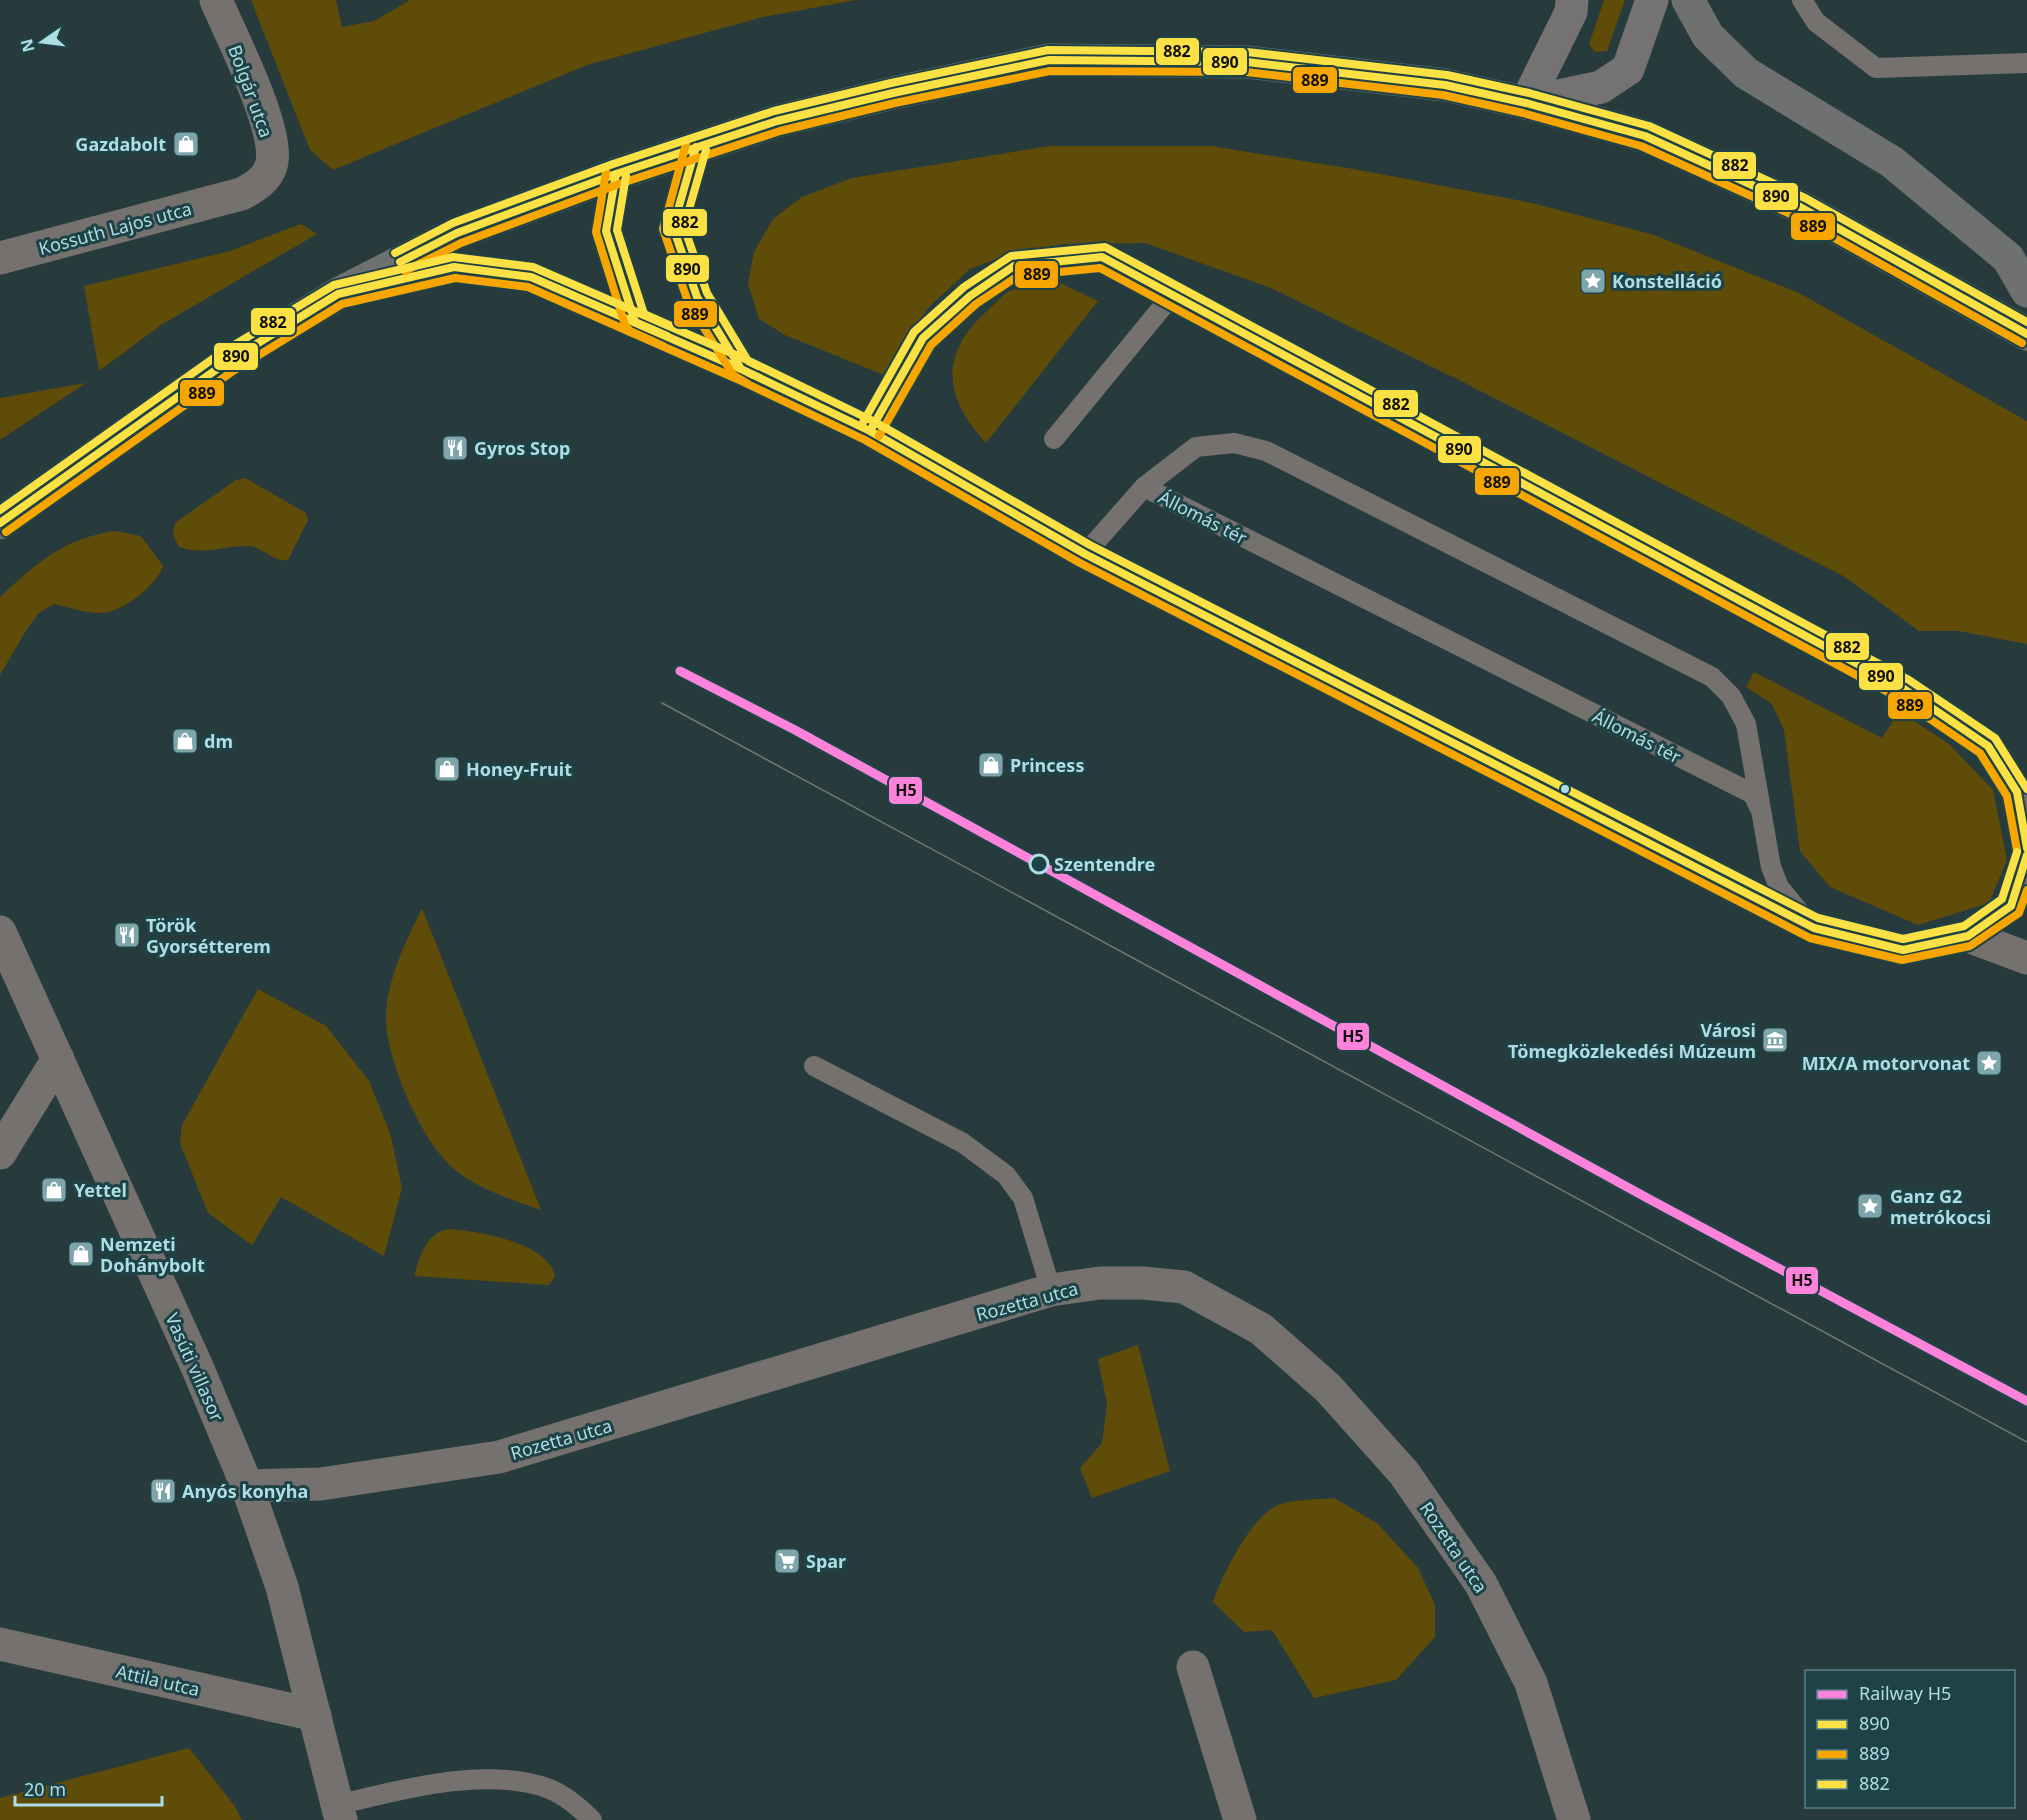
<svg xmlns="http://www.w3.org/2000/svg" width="2027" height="1820" font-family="'Noto Sans',sans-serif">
<rect width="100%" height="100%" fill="#273b3d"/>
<path fill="#604c09" d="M 251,0 L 336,0 L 342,27 L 374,21 L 410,0 L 856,0 L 763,17 L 587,65 L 333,170 L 310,150 Z
M 1604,0 L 1625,0 L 1607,51 L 1595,52 L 1589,44 Z
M 1050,146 L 1211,146 L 1359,170 L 1532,203 L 1654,235 L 1799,293 L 2027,421 L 2027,644 L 1959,631 L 1919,631 L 1845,577 L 1459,380 L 1271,288 L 1145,243 L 1063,244 L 1010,254 L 970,269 L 928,308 L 884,375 L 785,335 L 759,319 L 748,283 L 754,252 L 773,219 L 802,197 L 852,178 Z
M 301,224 L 317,234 L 161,325 L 99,371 L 84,286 L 230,251 Z
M 1060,283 L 1098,301 L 986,443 C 945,399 938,355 986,312 C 993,306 1001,295 1010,291 C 1023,284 1045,285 1060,283 Z
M 86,383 L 0,440 L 0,398 Z
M 245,478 L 306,513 L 308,520 L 288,560 C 273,563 264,547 249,546 C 224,545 204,556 179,547 L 173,535 L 175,523 L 236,480 Z
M 115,531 L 141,536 L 163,566 C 157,585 122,613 101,613 C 86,613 69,607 54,604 L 40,612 L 27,629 L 0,675 L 0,597 C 36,563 65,538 115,531 Z
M 1754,672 L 1882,738 L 1899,711 L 1949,744 L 1993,790 L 2007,860 L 1989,903 L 1918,925 L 1830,887 L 1800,851 L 1784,730 L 1772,704 L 1746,687 Z
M 422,908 L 541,1210 C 511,1199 479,1190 454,1169 C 422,1142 388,1063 386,1021 C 385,983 406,941 422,908 Z
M 258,989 L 326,1026 L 369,1081 L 390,1133 L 402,1188 L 384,1256 L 281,1197 L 252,1245 L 208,1213 L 180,1143 L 182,1125 Z
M 447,1229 C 476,1230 549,1243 555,1276 L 549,1285 L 414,1276 C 421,1255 424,1236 447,1229 Z
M 1138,1345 L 1170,1471 L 1092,1498 L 1080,1468 L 1102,1443 L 1107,1404 L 1098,1359 Z
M 1334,1498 L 1377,1523 L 1418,1568 L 1435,1605 L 1435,1637 L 1396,1680 L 1314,1698 L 1272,1630 L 1244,1632 L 1213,1602 C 1222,1576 1251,1516 1278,1505 C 1294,1499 1317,1500 1334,1498 Z
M 189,1748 L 234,1805 L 242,1820 L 0,1820 L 0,1798 Z"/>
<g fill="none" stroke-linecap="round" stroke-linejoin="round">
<path stroke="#74716f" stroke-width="20" d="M 1802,0 L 1816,22 L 1876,68 L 2027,63
M 696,147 L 673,227 L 697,297 L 741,369
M 616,174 L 606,231 L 635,322
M 378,284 L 454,267 L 531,277 L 741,369 L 870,431 L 1085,554 L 1814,928 L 1903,950 L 1968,936 L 2011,906 L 2027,855
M 870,431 L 923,338 L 970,296 L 1014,266 L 1102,257 L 1904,689 L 1988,746 L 2017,792 L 2027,848
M 1054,439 L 1173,294
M 1144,487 L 1753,794 L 1760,809
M 1085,554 L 1144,487 L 1196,447 L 1234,443 L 1266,451 L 1712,677 L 1731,696 L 1746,724 L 1771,867 L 1779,887 L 1805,919
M 814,1066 L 963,1143 L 1006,1175 L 1023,1198 L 1051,1290
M 337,1805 C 400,1790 483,1766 547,1788 C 564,1794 580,1808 592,1820"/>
<path stroke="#74716f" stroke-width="33" d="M 0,258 L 241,194 C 254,188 269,179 272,162 C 278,126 231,36 216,0
M 0,932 L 198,1369 L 247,1486 L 282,1587 L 341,1820
M 1968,936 L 2027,958
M 0,1153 L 58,1059
M 247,1486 L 321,1484 L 499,1457 L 1051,1290 L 1100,1283 L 1143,1283 L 1184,1287 L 1261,1329 L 1328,1388 L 1404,1473 L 1481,1584 L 1531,1683 L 1574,1820
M 0,1644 L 315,1715
M 1193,1667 L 1240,1820"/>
<path stroke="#747272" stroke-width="33" d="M 1526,103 L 1601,87 L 1628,69 L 1652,0
M 1526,103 L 1571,12 L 1572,0"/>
<path stroke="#6f7170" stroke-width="33" d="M 1688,0 L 1708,36 L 1746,73 L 1892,162 L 2008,258 L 2027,291
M 0,523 L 227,362 L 338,294 L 457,233 L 616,174 L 777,121 L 893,93 L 1049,60 L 1247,62 L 1445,85 L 1526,103 L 1645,136 L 1800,207 L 2027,334"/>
<path stroke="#727778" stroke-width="1.5" d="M 662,703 L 2027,1442"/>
<defs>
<path id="bus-1" d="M 696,147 L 673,227 L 697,297 L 741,369 L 753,375
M 616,174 L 606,231 L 635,322 L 667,336
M 400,262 L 457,233 L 616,174 L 777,121 L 893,93 L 1049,60 L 1247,62 L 1445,85 L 1526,103 L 1645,136 L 1800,207 L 2027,334
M 870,431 L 923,338 L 970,296 L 1014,266 L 1102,257 L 1904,689 L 1988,746 L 2017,792 L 2027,848
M 0,523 L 227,362 L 338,294 L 454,267 L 531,277 L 741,369 L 870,431 L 1085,554 L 1814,928 L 1903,950 L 1968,936 L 2011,906 L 2027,855"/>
<path id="bus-2" d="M 686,144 L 663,229 L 688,302 L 733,375 L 748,384
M 606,172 L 596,232 L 625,325 L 630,331 L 663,346
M 405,271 L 461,243 L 619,184 L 780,131 L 895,103 L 1050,71 L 1246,72 L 1443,95 L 1523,113 L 1641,146 L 1795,216 L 2022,343
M 879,436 L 931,345 L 976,304 L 1018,276 L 1100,268 L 1899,698 L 1980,753 L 2007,796 L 2017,850
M 6,532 L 233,371 L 342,304 L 455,278 L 528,287 L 737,379 L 865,440 L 1080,563 L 1810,938 L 1902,960 L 1970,946 L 2019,913 L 2027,890"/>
<path id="bus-3" d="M 706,150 L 684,227 L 707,293 L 748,361 L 758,366
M 626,176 L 617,230 L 644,314 L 671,326
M 395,253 L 453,223 L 613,164 L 774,111 L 891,83 L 1048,50 L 1247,52 L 1447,75 L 1529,93 L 1649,126 L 1805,198 L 2027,322
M 861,426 L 914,332 L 964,287 L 1011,256 L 1105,247 L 1909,680 L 1995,738 L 2027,789
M 0,510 L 221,353 L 334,285 L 453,257 L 533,267 L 745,359 L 875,422 L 1090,545 L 1818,918 L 1903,939 L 1964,926 L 2002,899 L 2017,852"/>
</defs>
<use href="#bus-1" stroke="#1e4246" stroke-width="12"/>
<use href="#bus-2" stroke="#1e4246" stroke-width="12"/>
<use href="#bus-3" stroke="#1e4246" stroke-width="12"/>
<use href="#bus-1" stroke="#fbe143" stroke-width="8"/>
<use href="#bus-2" stroke="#f7a600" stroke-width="8"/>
<use href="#bus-3" stroke="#fbe143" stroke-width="8"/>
<defs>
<path id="rail-1" d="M 680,671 L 795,730 L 1649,1199 L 2027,1401"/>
</defs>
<use href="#rail-1" stroke="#1e4246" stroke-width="14"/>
<use href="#rail-1" stroke="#fc83d9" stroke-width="9"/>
</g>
<defs>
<symbol id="shop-square" viewBox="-11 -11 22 22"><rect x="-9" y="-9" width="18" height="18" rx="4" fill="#7da5aa" stroke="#1e4246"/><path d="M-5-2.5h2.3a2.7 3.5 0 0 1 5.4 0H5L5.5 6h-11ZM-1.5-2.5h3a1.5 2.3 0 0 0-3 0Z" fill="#fff"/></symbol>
<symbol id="sight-square" viewBox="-11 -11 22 22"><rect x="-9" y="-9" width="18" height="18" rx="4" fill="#7da5aa" stroke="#1e4246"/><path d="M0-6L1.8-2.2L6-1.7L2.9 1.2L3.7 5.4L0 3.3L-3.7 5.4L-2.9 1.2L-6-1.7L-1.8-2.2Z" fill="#fff"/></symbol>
<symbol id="restaurant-square" viewBox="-11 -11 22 22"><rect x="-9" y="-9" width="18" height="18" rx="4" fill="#7da5aa" stroke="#1e4246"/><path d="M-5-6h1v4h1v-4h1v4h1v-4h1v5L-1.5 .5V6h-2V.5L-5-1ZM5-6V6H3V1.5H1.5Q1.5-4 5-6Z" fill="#fff"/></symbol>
<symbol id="museum-square" viewBox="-11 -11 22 22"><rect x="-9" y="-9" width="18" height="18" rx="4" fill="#7da5aa" stroke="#1e4246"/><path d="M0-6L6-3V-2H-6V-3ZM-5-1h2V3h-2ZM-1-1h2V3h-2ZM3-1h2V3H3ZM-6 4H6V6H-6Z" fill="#fff"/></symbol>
<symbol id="supermarket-square" viewBox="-11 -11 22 22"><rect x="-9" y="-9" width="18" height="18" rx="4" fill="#7da5aa" stroke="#1e4246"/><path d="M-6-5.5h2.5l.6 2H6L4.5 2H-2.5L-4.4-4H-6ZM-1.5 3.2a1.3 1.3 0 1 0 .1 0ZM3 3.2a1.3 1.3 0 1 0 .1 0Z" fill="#fff"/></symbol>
</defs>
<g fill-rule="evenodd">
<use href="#shop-square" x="171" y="129" width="30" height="30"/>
<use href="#sight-square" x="1578" y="266" width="30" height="30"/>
<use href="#restaurant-square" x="440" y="433" width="30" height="30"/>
<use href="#shop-square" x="170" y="726" width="30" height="30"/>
<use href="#shop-square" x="976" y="750" width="30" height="30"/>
<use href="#shop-square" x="432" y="754" width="30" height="30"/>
<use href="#restaurant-square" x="112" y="920" width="30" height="30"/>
<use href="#museum-square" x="1760" y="1025" width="30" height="30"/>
<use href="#sight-square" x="1974" y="1048" width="30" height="30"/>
<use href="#shop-square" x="39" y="1175" width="30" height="30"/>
<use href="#sight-square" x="1855" y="1191" width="30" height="30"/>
<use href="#shop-square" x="66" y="1239" width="30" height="30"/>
<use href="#restaurant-square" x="148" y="1476" width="30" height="30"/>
<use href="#supermarket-square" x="772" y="1546" width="30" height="30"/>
</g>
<circle fill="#acdee4" stroke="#1e4246" stroke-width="2" cx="1565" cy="789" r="5"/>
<circle fill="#1e4246" stroke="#acdee4" stroke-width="3" cx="1039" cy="864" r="9"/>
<g text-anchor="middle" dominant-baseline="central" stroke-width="6" stroke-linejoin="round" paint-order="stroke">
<g font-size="18" fill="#acdee4" stroke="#1e4246">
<text transform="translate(251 91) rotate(70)">Bolgár utca</text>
<text transform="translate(115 228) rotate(-15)">Kossuth Lajos utca</text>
<text transform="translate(1203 517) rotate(27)">Állomás tér</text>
<text transform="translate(1637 736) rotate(27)">Állomás tér</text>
<text transform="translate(1027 1301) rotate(-15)">Rozetta utca</text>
<text transform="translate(195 1367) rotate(66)">Vasúti villasor</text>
<text transform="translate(561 1439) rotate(-16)">Rozetta utca</text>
<text transform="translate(1454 1547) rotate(56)">Rozetta utca</text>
<text transform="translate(158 1680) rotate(13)">Attila utca</text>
</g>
<g font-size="18" font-weight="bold" fill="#acdee4" stroke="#1e4246" text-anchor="start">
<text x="166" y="144" text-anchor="end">Gazdabolt</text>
<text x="1612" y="281">Konstelláció</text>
<text x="474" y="448">Gyros Stop</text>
<text x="204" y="741">dm</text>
<text x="1010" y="765">Princess</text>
<text x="466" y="769">Honey-Fruit</text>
<text x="146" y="925">Török<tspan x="146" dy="21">Gyorsétterem</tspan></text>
<text x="1756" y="1030" text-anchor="end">Városi<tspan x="1756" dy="21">Tömegközlekedési Múzeum</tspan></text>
<text x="1970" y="1063" text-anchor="end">MIX/A motorvonat</text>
<text x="74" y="1190">Yettel</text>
<text x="1890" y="1196">Ganz G2<tspan x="1890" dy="21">metrókocsi</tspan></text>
<text x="100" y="1244">Nemzeti<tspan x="100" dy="21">Dohánybolt</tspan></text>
<text x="182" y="1491">Anyós konyha</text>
<text x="806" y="1561">Spar</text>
</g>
<g font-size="18" font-weight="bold" fill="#acdee4" stroke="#1e4246" text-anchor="start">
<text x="1054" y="864">Szentendre</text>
</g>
</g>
<g stroke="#1e4246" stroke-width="2">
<rect x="1155" y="37" width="45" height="29" rx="6" fill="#fbe143"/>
<rect x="1202" y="47" width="46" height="29" rx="6" fill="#fbe143"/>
<rect x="1292" y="66" width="46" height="28" rx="6" fill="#f7a600"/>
<rect x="1712" y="151" width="45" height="29" rx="6" fill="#fbe143"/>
<rect x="1754" y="182" width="45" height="29" rx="6" fill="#fbe143"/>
<rect x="662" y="208" width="46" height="29" rx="6" fill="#fbe143"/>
<rect x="1790" y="212" width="46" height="29" rx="6" fill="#f7a600"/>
<rect x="665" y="254" width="45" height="29" rx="6" fill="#fbe143"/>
<rect x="1014" y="260" width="45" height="29" rx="6" fill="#f7a600"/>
<rect x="673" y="300" width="45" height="28" rx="6" fill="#f7a600"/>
<rect x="250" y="307" width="46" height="29" rx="6" fill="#fbe143"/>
<rect x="213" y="342" width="46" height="29" rx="6" fill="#fbe143"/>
<rect x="179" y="379" width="46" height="28" rx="6" fill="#f7a600"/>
<rect x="1373" y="389" width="46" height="29" rx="6" fill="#fbe143"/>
<rect x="1437" y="435" width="45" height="29" rx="6" fill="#fbe143"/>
<rect x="1474" y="467" width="46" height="29" rx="6" fill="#f7a600"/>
<rect x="1825" y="632" width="45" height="29" rx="6" fill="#fbe143"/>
<rect x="1858" y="662" width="46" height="29" rx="6" fill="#fbe143"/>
<rect x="1887" y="691" width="46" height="29" rx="6" fill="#f7a600"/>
<rect x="888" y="776" width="35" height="29" rx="6" fill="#fc83d9"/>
<rect x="1336" y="1022" width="34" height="29" rx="6" fill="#fc83d9"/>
<rect x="1785" y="1266" width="34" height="29" rx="6" fill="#fc83d9"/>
</g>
<g font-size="16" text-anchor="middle" font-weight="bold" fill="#111">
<text x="1177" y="57">882</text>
<text x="1225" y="68">890</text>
<text x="1315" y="86">889</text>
<text x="1735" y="171">882</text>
<text x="1776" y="202">890</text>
<text x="685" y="228">882</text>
<text x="1813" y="232">889</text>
<text x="687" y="275">890</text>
<text x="1037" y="280">889</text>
<text x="695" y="320">889</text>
<text x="273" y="328">882</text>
<text x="236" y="362">890</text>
<text x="202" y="399">889</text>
<text x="1396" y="410">882</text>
<text x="1459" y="455">890</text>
<text x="1497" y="488">889</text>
<text x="1847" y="653">882</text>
<text x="1881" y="682">890</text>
<text x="1910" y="711">889</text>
<text x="906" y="796">H5</text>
<text x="1353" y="1042">H5</text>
<text x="1802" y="1286">H5</text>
</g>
<rect x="1805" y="1670" width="210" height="138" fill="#1e4246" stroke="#578085" stroke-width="1.5"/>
<rect x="1817" y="1690" width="30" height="9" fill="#fc83d9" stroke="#578085" stroke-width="1.5"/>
<text x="1859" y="1700" font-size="18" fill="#acdee4">Railway H5</text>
<rect x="1817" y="1720" width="30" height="9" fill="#fbe143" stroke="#578085" stroke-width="1.5"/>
<text x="1859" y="1730" font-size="18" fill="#acdee4">890</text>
<rect x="1817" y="1750" width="30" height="9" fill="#f7a600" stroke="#578085" stroke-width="1.5"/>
<text x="1859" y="1760" font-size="18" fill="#acdee4">889</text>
<rect x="1817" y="1780" width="30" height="9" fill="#fbe143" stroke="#578085" stroke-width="1.5"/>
<text x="1859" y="1790" font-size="18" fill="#acdee4">882</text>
<g transform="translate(42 42) rotate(256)" stroke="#1e4246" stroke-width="4.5" paint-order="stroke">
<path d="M0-4.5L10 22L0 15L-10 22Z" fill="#acdee4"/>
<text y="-9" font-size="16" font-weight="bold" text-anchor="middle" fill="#acdee4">N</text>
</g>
<path d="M15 1796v9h147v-9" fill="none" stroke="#acdee4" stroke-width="3"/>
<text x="24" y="1796" font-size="18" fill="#acdee4" stroke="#1e4246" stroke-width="4.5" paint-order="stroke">20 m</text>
</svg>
